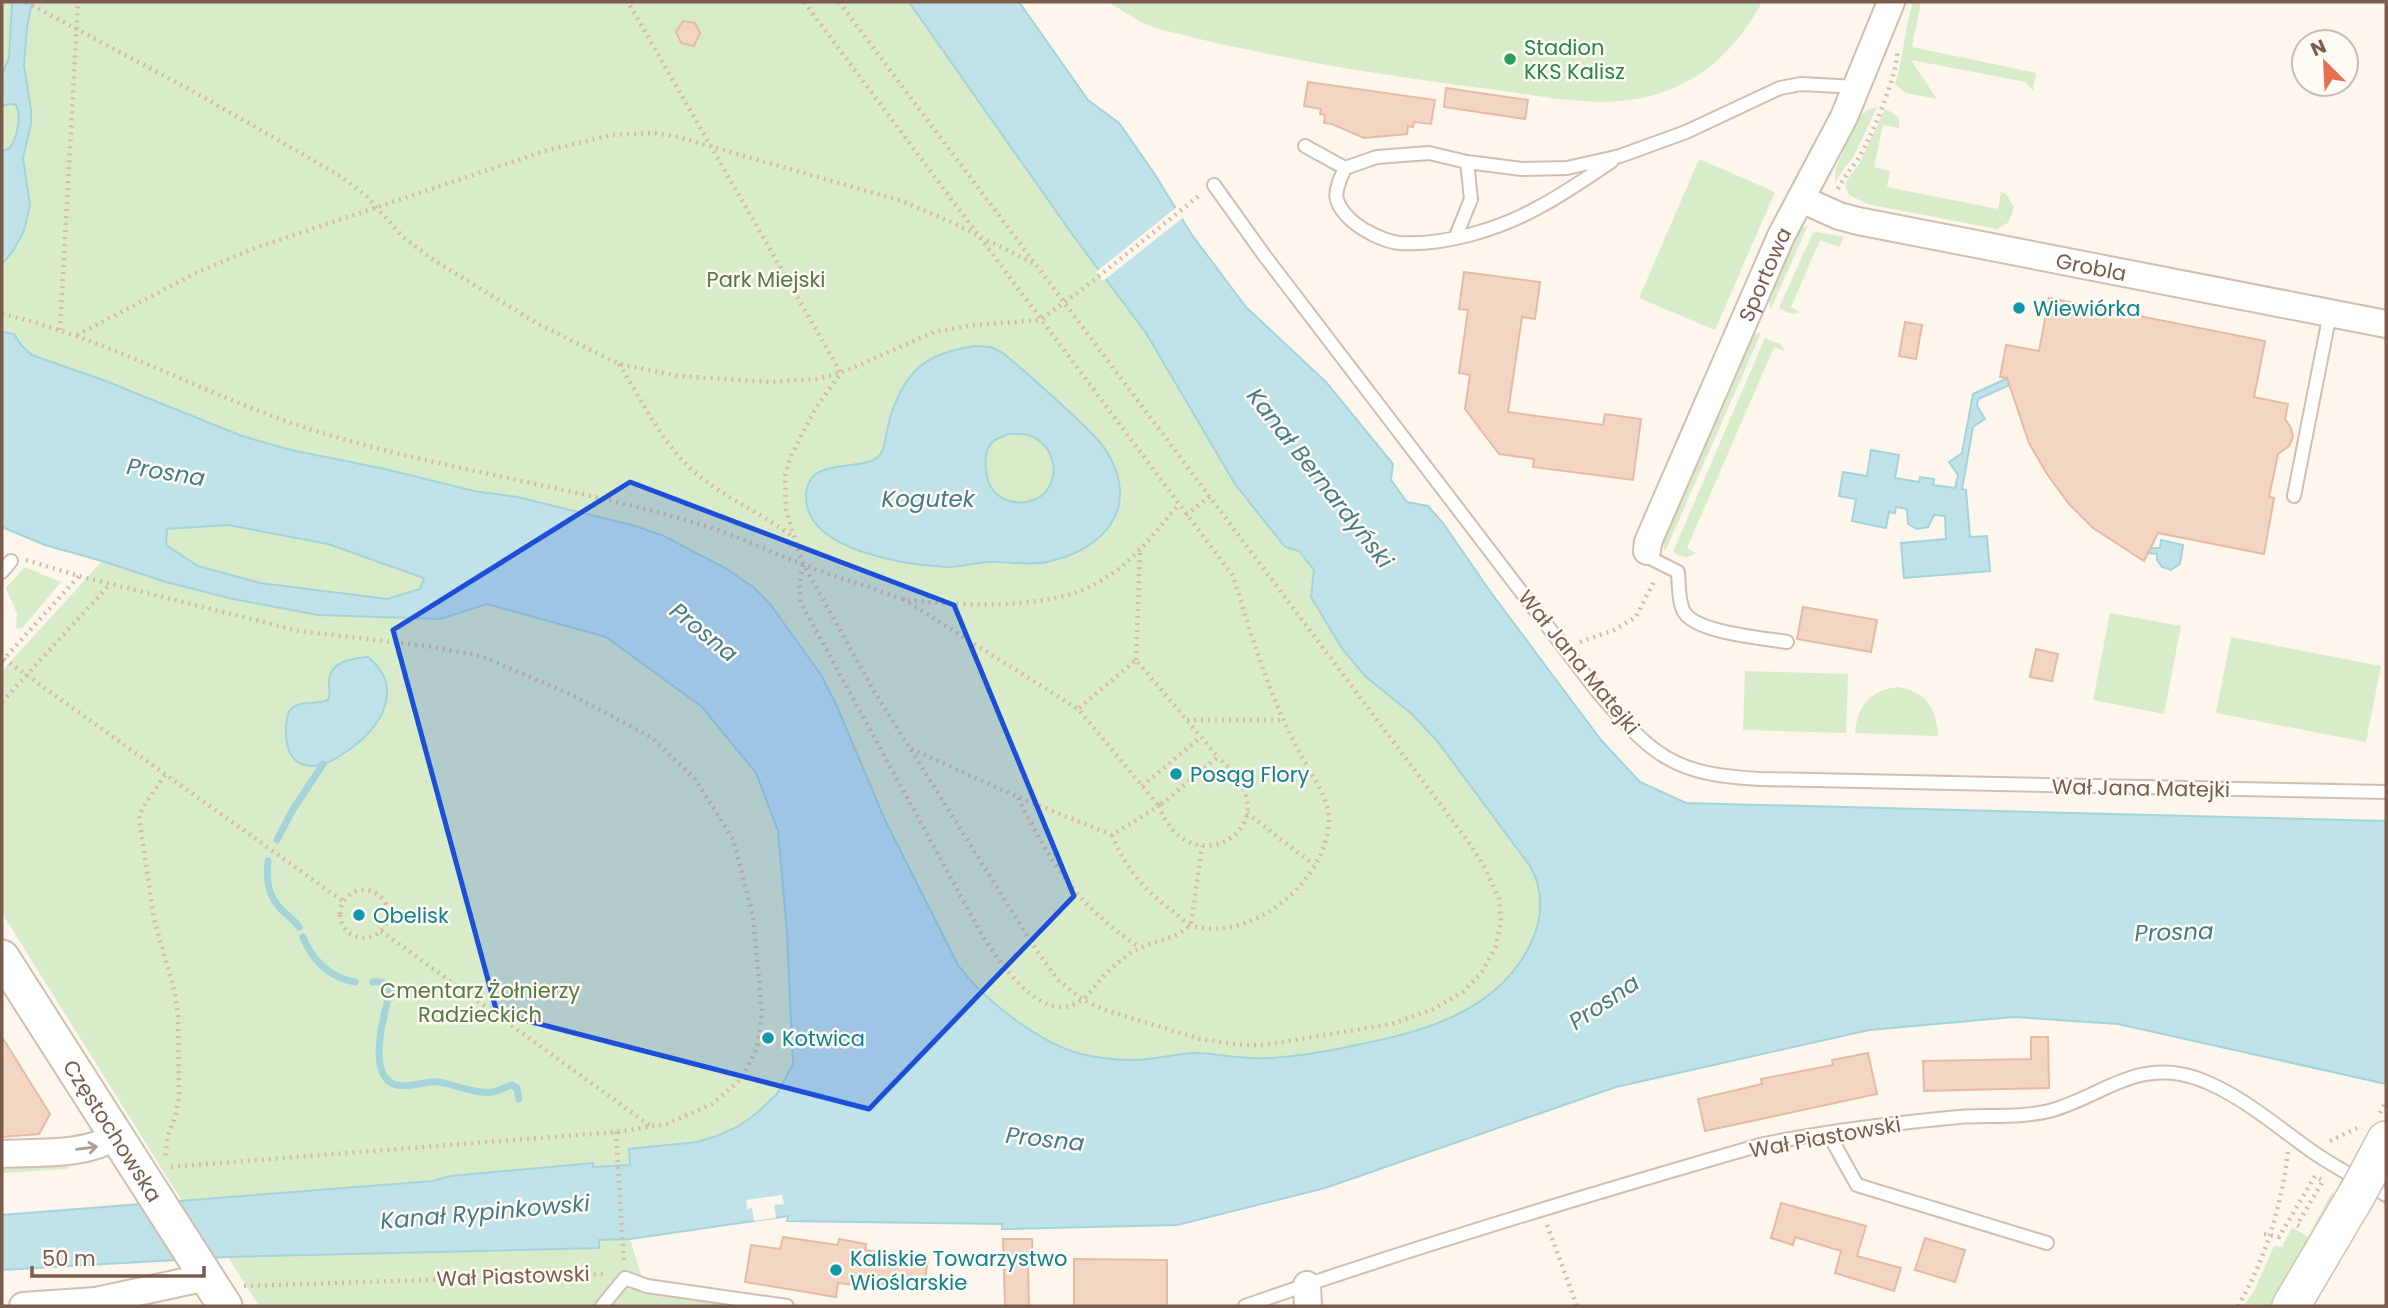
<svg xmlns="http://www.w3.org/2000/svg" width="2388" height="1308" font-family="Poppins,sans-serif">
<rect width="100%" height="100%" fill="#fdf6ec"/>
<path fill="#d8ecc9" d="M 2,2 L 909,2 L 1072,234 L 1146,333 L 1235,484 L 1285,547 L 1299,551 L 1314,570 L 1311,597 L 1343,650 L 1366,677 L 1412,714 L 1438,742 L 1531,866 C 1544,890 1543,918 1531,943 C 1500,1008 1431,1030 1366,1043 C 1335,1050 1303,1056 1271,1058 C 1246,1060 1222,1054 1197,1053 C 1176,1053 1155,1060 1134,1060 C 1116,1060 1098,1058 1081,1054 C 1039,1043 984,1000 958,965 L 885,820 L 836,704 L 821,675 L 770,604 L 727,569 L 664,536 L 632,525 L 517,497 L 474,491 L 291,450 L 242,436 L 103,380 L 32,355 L 21,345 L 14,334 L 2,332 Z
M 1108,2 L 1762,2 C 1739,45 1705,80 1657,94 C 1603,111 1544,96 1489,89 C 1378,75 1267,57 1159,29 L 1141,22 Z
M 1913,2 L 1921,2 L 1912,47 L 2036,73 L 2033,91 L 2026,82 L 1911,60 L 1937,99 L 1906,93 L 1895,84 C 1904,57 1904,30 1913,2 Z
M 1877,107 L 1853,158 L 1845,167 L 1835,183 L 1836,167 L 1859,117 L 1866,111 Z
M 1885,109 C 1895,114 1901,116 1899,128 L 1883,125 L 1874,167 L 1890,171 L 1887,187 L 1998,209 L 2001,192 L 2006,194 L 2014,207 L 2009,222 L 1997,229 L 1867,204 L 1849,195 L 1845,186 L 1848,178 L 1859,164 Z
M 1699,159 L 1775,192 L 1715,330 L 1639,298 Z
M 1808,225 L 1771,309 L 1768,299 L 1769,291 L 1798,230 Z
M 1817,232 L 1844,237 L 1839,247 L 1820,240 L 1791,307 L 1800,312 C 1794,316 1786,312 1780,309 L 1780,305 L 1813,233 Z
M 1757,333 L 1761,333 L 1665,552 L 1662,541 L 1749,339 Z
M 1765,338 L 1780,344 L 1785,351 L 1774,347 L 1687,548 L 1696,553 C 1688,559 1681,557 1673,552 Z
M 228,525 L 328,544 L 425,578 L 420,589 L 387,599 L 260,583 L 198,566 L 166,545 L 167,529 Z
M 102,561 L 166,582 L 233,599 L 318,615 L 440,619 L 487,604 L 606,637 L 702,707 L 756,773 L 778,831 L 787,933 L 793,1064 L 777,1094 L 757,1113 L 739,1126 L 717,1136 L 697,1142 L 629,1149 L 630,1165 L 593,1168 L 592,1164 L 450,1176 L 433,1181 L 182,1201 L 2,913 L 2,671 Z
M 25,567 L 61,582 L 22,628 L 16,628 L 17,614 L 6,588 Z
M 2110,613 L 2181,626 L 2164,714 L 2093,700 Z
M 2231,637 L 2381,666 L 2366,742 L 2216,713 Z
M 1745,671 L 1848,674 L 1846,733 L 1743,730 Z
M 1898,687 C 1926,691 1937,709 1938,736 L 1855,733 C 1857,706 1870,690 1898,687 Z
M 73,1163 L 66,1169 L 2,1173 L 2,1169 Z
M 2332,1192 L 2341,1197 L 2277,1306 L 2244,1306 L 2256,1287 L 2274,1246 L 2282,1247 L 2292,1227 L 2308,1237 Z
M 630,1239 L 646,1291 L 741,1306 L 259,1306 L 228,1257 L 598,1248 L 598,1241 Z"/>
<path fill="#bfe3e8" stroke="#a5d3da" stroke-width="2" fill-rule="evenodd" d="M 12,2 L 32,2 L 27,28 L 24,65 L 31,110 L 31,124 L 23,158 L 30,205 L 24,231 L 13,251 L 2,264 L 2,151 L 10,148 C 17,137 22,117 16,105 L 10,104 L 2,106 L 2,74 L 9,58 Z
M 909,2 L 1019,2 L 1088,100 L 1119,123 L 1154,173 L 1192,235 L 1246,307 L 1326,382 L 1393,464 L 1391,480 L 1407,502 L 1428,506 L 1443,523 L 1492,594 L 1601,740 L 1640,782 L 1686,803 L 2386,821 L 2386,1084 L 2118,1024 L 2014,1017 L 1869,1030 L 1616,1087 L 1325,1188 L 1177,1225 L 1002,1229 L 1002,1224 L 787,1221 L 788,1216 L 630,1239 L 599,1240 L 599,1248 L 228,1257 L 2,1270 L 2,1215 L 433,1181 L 450,1176 L 593,1163 L 593,1167 L 630,1165 L 629,1149 L 697,1142 L 717,1136 L 739,1126 L 757,1113 L 777,1094 L 793,1064 L 787,933 L 778,831 L 756,773 L 702,707 L 606,637 L 487,604 L 440,619 L 318,615 L 233,599 L 166,582 L 102,561 L 45,545 L 2,527 L 2,332 L 14,334 L 21,345 L 32,355 L 103,380 L 242,436 L 291,450 L 385,469 L 474,491 L 517,497 L 632,525 L 664,536 L 727,569 L 753,587 L 770,604 L 821,675 L 836,704 L 885,820 L 958,965 C 984,1000 1039,1043 1081,1054 C 1098,1058 1116,1060 1134,1060 C 1155,1060 1176,1053 1197,1053 C 1222,1054 1246,1060 1271,1058 C 1303,1056 1335,1050 1366,1043 C 1431,1030 1500,1008 1531,943 C 1543,918 1544,890 1530,866 L 1438,742 L 1412,714 L 1366,677 L 1343,650 L 1311,597 L 1314,570 L 1299,551 L 1285,547 L 1235,484 L 1146,333 L 1072,234 ZM 228,525 L 328,544 L 424,578 L 420,589 L 387,599 L 260,583 L 198,566 L 166,545 L 167,529 Z
M 977,346 L 991,347 L 1003,353 C 1024,370 1043,388 1063,406 C 1078,420 1095,434 1107,452 C 1141,508 1104,550 1047,562 C 1027,566 1008,561 989,562 C 975,563 961,567 947,567 C 907,565 806,551 806,497 C 806,449 873,479 883,449 C 886,439 887,428 890,418 C 905,369 928,352 977,346 ZM 1009,434 C 1018,434 1027,433 1035,438 C 1054,448 1059,473 1047,490 C 1035,507 1003,507 991,487 C 985,477 983,454 990,445 C 994,438 1002,437 1009,434 Z
M 2008,378 L 2010,385 L 1978,399 L 1977,406 L 1985,419 L 1973,427 L 1962,489 L 1966,490 L 1970,537 L 1987,536 L 1990,571 L 1904,578 L 1901,543 L 1946,539 L 1945,516 L 1934,515 L 1928,527 L 1917,529 L 1908,524 L 1907,509 L 1896,507 L 1895,513 L 1889,512 L 1886,528 L 1852,521 L 1856,499 L 1839,496 L 1843,472 L 1867,476 L 1871,450 L 1899,455 L 1895,478 L 1919,482 L 1920,477 L 1934,479 L 1933,485 L 1955,488 L 1958,475 L 1949,462 L 1962,453 L 1973,394 Z
M 2161,540 L 2183,545 L 2180,564 L 2171,570 L 2162,567 L 2157,560 L 2157,554 L 2148,553 L 2151,548 L 2160,548 Z
M 368,657 C 408,690 378,732 344,753 C 336,759 324,765 314,766 C 291,767 285,747 286,728 C 287,721 286,713 292,708 C 302,700 317,705 328,700 C 331,693 329,690 329,683 C 328,662 351,658 368,657 Z"/>
<path fill="#fdf6ec" d="M 1178,206 L 1185,216 L 1103,281 L 1096,272 Z
M 782,1195 L 784,1204 L 774,1205 L 776,1218 L 754,1221 L 752,1208 L 747,1209 L 746,1200 Z"/>
<g fill="none" stroke-linecap="round" stroke-linejoin="round">
<path stroke="#a5d3da" stroke-width="7" d="M 277,840 L 292,811 L 323,764
M 268,861 C 266,880 268,897 282,910 C 288,916 294,920 299,927
M 303,937 C 312,960 330,978 355,982
M 373,982 C 382,981 386,983 390,991 C 385,1012 365,1076 396,1085 C 410,1089 425,1080 439,1082 C 456,1085 475,1094 492,1092 C 499,1091 505,1087 512,1085 L 517,1088 L 519,1099"/>
</g>
<path fill="#f3d5c3" stroke="#e6bba3" stroke-width="2" d="M 683,21 L 695,23 L 700,33 L 694,46 L 681,43 L 676,32 Z
M 1308,82 L 1435,100 L 1431,124 L 1414,122 L 1413,127 L 1408,126 L 1407,134 L 1364,138 L 1332,124 L 1324,123 L 1325,115 L 1320,114 L 1321,109 L 1304,106 Z
M 1446,88 L 1528,100 L 1525,119 L 1444,107 Z
M 1464,272 L 1540,282 L 1535,319 L 1522,317 L 1508,412 L 1603,425 L 1605,414 L 1641,419 L 1633,480 L 1533,467 L 1534,459 L 1499,454 L 1465,409 L 1470,375 L 1459,373 L 1468,310 L 1459,309 Z
M 2049,298 L 2265,341 L 2254,397 L 2288,404 L 2285,419 L 2291,428 L 2293,437 L 2289,446 L 2278,454 L 2269,497 L 2274,498 L 2264,554 L 2158,533 L 2144,561 L 2093,528 L 2069,504 L 2047,474 L 2029,443 L 2007,378 L 2000,377 L 2006,345 L 2039,351 Z
M 1905,322 L 1922,325 L 1916,359 L 1899,356 Z
M 1803,607 L 1877,620 L 1871,652 L 1797,639 Z
M 2036,649 L 2058,654 L 2052,681 L 2030,677 Z
M 2,1037 L 50,1114 L 39,1134 L 2,1137 Z
M 2031,1037 L 2048,1037 L 2049,1088 L 1924,1091 L 1923,1061 L 2031,1059 Z
M 1868,1053 L 1877,1094 L 1705,1131 L 1698,1099 L 1762,1084 L 1761,1079 L 1833,1065 L 1832,1060 Z
M 1781,1203 L 1866,1226 L 1857,1256 L 1901,1268 L 1894,1291 L 1835,1273 L 1841,1251 L 1795,1237 L 1793,1245 L 1771,1238 Z
M 783,1237 L 838,1245 L 839,1239 L 866,1244 L 865,1250 L 928,1260 L 923,1291 L 861,1280 L 860,1286 L 838,1283 L 836,1297 L 745,1282 L 751,1245 L 780,1249 Z
M 1925,1238 L 1965,1250 L 1955,1282 L 1915,1270 Z
M 1003,1239 L 1032,1239 L 1032,1265 L 1028,1265 L 1029,1306 L 1005,1306 Z
M 1074,1259 L 1167,1260 L 1167,1306 L 1074,1306 Z"/>
<g fill="none" stroke-linecap="round" stroke-linejoin="round">
<defs>
<path id="service" d="M 1305,146 L 1345,168 L 1377,157 L 1429,153 L 1467,162 L 1522,169 L 1567,168 L 1620,156 L 1686,132 L 1780,88 L 1801,84 L 1857,87
M 1345,168 C 1334,192 1331,201 1351,220 C 1362,230 1383,241 1399,243 C 1444,246 1500,229 1539,207 C 1564,194 1588,177 1612,161
M 1214,185 L 1264,255 L 1597,691 C 1653,756 1673,775 1761,779 L 2386,792
M 1456,236 L 1471,199 L 1467,162
M 2294,496 L 2330,313
M 1647,551 L 1652,559 L 1678,572 C 1679,584 1678,599 1683,610 C 1693,633 1764,638 1787,642
M 2,572 L 11,561
M 1828,1133 L 1857,1185 L 2047,1243
M 602,1306 L 625,1278 L 647,1286 L 787,1306
M 1245,1306 C 1416,1246 1590,1194 1764,1144 C 1828,1131 1894,1123 1959,1117 C 1990,1115 2020,1118 2049,1111 C 2102,1097 2135,1058 2196,1078 C 2239,1093 2276,1126 2313,1152 C 2336,1168 2362,1181 2386,1195"/>
<g id="minor">
<path id="s1" d="M 1801,199 L 1839,216 L 1858,221 L 2386,324"/>
<path id="s2" d="M 1647,551 L 1648,542 L 1781,236 L 1844,117 L 1891,2"/>
<path d="M 2,1154 C 37,1152 86,1156 116,1136"/>
<path d="M 1307,1285 L 1308,1306"/>
<path d="M 23,1306 L 96,1301 L 207,1277"/>
</g>
<g id="tertiary">
<path id="s3" d="M 2,957 L 225,1306"/>
</g>
<path id="secondary" d="M 2369,1172 L 2386,1140
M 2291,1306 L 2357,1194"/>
</defs>
<use href="#service" stroke="#d1beb0" stroke-width="16"/>
<use href="#minor" stroke="#d1beb0" stroke-width="30"/>
<use href="#tertiary" stroke="#d1beb0" stroke-width="37"/>
<use href="#secondary" stroke="#d6c0b0" stroke-width="40"/>
<path stroke="#d9b8a5" stroke-width="4.5" stroke-dasharray="2 5" stroke-linecap="butt" d="M 26,2 L 198,94 L 342,177 L 367,197 L 403,237 L 435,261 L 538,324 L 619,364 L 678,376 L 770,382 L 816,379 L 841,373 L 628,2
M 804,2 L 1233,576 C 1253,640 1272,706 1306,764 C 1316,782 1330,801 1329,823 C 1325,874 1273,923 1223,928 C 1213,929 1201,929 1191,925 C 1185,922 1179,916 1174,912 C 1146,892 1125,868 1112,835
M 839,2 L 1470,844 L 1485,868 L 1499,899 L 1501,921 L 1496,946 L 1482,972 L 1463,992 L 1433,1009 L 1392,1024 L 1264,1045 L 1243,1045 L 1200,1039 L 1108,1011 L 1083,1000 L 1058,980 L 1035,948 L 874,691 L 803,564 L 786,510 L 785,476 L 790,458 L 801,436 L 817,406 L 841,373 L 934,332 L 974,325 L 1040,320 L 1084,288 L 1200,195
M 1838,189 C 1843,179 1849,171 1856,162 C 1869,144 1899,72 1897,51
M 2,314 C 111,339 209,398 316,431 C 445,471 580,487 709,527 C 741,537 771,553 803,564 C 824,573 847,580 869,587 C 880,591 893,597 905,599 C 950,606 1011,607 1056,598 C 1115,585 1142,549 1178,505
M 60,330 L 78,2
M 77,335 L 198,272 L 255,248 L 548,150 L 612,135 L 655,133 L 678,137 L 902,201 L 953,223 L 1035,264
M 619,364 C 643,402 663,446 698,475 C 727,499 763,514 793,537
M 1186,515 L 1210,496
M 26,560 L 79,576 L 299,631 L 426,646 L 481,656 L 570,694 L 651,737 L 695,779 L 733,839 L 753,916 L 762,1013 L 757,1048 L 742,1078 L 712,1104 L 667,1124 L 616,1132 L 168,1167
M 803,565 L 799,585 L 801,603 L 982,935 C 1000,962 1043,1030 1083,999 C 1090,994 1095,985 1101,979 C 1109,970 1119,961 1129,954 C 1148,941 1173,941 1191,925 L 1202,846
M 903,599 L 1078,709 L 1159,806 L 1218,757 L 1136,660 L 1078,709
M 1580,642 L 1614,630 L 1636,617 L 1655,579
M 4,659 L 344,902
M 1136,660 L 1140,552
M 2,661 L 79,576
M 2,702 L 110,584
M 1187,720 L 1283,720
M 911,749 L 1018,797 L 1112,835 L 1159,806 C 1185,876 1263,842 1245,792 C 1240,777 1228,767 1218,757
M 165,775 L 143,807 L 139,816 L 154,919 L 175,993 L 178,1016 L 179,1098 L 175,1117 L 168,1135 L 165,1159
M 1142,786 L 1201,737
M 1018,798 C 1051,863 1076,905 1139,947
M 1247,813 L 1314,865
M340 914a24 24 0 1 1 48 0a24 24 0 1 1-48 0Z
M 381,931 L 652,1127
M 2380,1113 L 2386,1101
M 616,1132 L 624,1264
M 2330,1141 L 2359,1127
M 1547,1225 L 1577,1306
M 2264,1234 L 2279,1237 L 2315,1176 L 2323,1181 L 2297,1225 L 2303,1228
M 244,1286 L 606,1274
M 2238,1306 C 2266,1258 2281,1207 2288,1152"/>
<use href="#service" stroke="#fff" stroke-width="12"/>
<use href="#minor" stroke="#fff" stroke-width="26"/>
<use href="#tertiary" stroke="#fff" stroke-width="33"/>
<use href="#secondary" stroke="#fff" stroke-width="37"/>
<defs>
<path id="secondary-bridge" d="M 2357,1194 L 2369,1172"/>
</defs>
<use href="#secondary-bridge" stroke="#d6c0b0" stroke-width="40" stroke-linecap="butt"/>
<use href="#secondary-bridge" stroke="#fff" stroke-width="37"/>
</g>
<defs><path id="oneway-shaft" d="M-6 0H5M1.5-3L5.5 0L1.5 3" fill="none" stroke-width="1.6" stroke-linecap="round" stroke-linejoin="round" transform="scale(1.75)"/></defs>
<use stroke="#af9d94" href="#oneway-shaft" transform="translate(87 1148) rotate(-8)"/>
<path fill="#1d4ed8" fill-opacity="0.2" stroke="#1d4ed8" stroke-width="5" stroke-linejoin="round" d="M 630,482 L 954,605 L 1074,896 L 869,1109 L 497,1013 L 393,630 Z"/>
<circle fill="#2e9e5b" stroke="#fffaf3" stroke-width="2.5" cx="1510" cy="59" r="7"/>
<g fill="#0f9aa8" stroke="#fffaf3" stroke-width="2.5">
<circle cx="2019" cy="308" r="7"/>
<circle cx="1176" cy="774" r="7"/>
<circle cx="359" cy="915" r="7"/>
<circle cx="768" cy="1038" r="7"/>
<circle cx="836" cy="1270" r="7"/>
</g>
<g text-anchor="middle" dominant-baseline="central" stroke-width="5" stroke-linejoin="round" paint-order="stroke">
<g font-size="21" fill="#27864d" stroke="#fffaf3" text-anchor="start">
<text x="1524" y="47">Stadion<tspan x="1524" dy="24">KKS Kalisz</tspan></text>
</g>
<g font-size="21" fill="#7a5c4d" stroke="#fffaf3">
<text stroke="none"><textPath href="#s1" startOffset="299">Grobla</textPath></text>
<text stroke="none"><textPath href="#s2" startOffset="301">Sportowa</textPath></text>
<text transform="translate(1579 662) rotate(51)">Wał Jana Matejki</text>
<text transform="translate(2141 788) rotate(1)">Wał Jana Matejki</text>
<text stroke="none"><textPath href="#s3" startOffset="206">Częstochowska</textPath></text>
<text transform="translate(1825 1137) rotate(-10)">Wał Piastowski</text>
<text transform="translate(513 1276) rotate(-2)">Wał Piastowski</text>
</g>
<g font-size="21" fill="#537a41" stroke="#fffaf3">
<text x="766" y="279">Park Miejski</text>
<text x="480" y="990">Cmentarz Żołnierzy<tspan x="480" dy="24">Radzieckich</tspan></text>
</g>
<g font-size="21" fill="#0d838f" stroke="#fffaf3" text-anchor="start">
<text x="2033" y="308">Wiewiórka</text>
<text x="1190" y="774">Posąg Flory</text>
<text x="373" y="915">Obelisk</text>
<text x="782" y="1038">Kotwica</text>
<text x="850" y="1258">Kaliskie Towarzystwo<tspan x="850" dy="24">Wioślarskie</tspan></text>
</g>
<g font-size="23" font-style="italic" fill="#437c86" stroke="#fffaf3">
<text transform="translate(166 472) rotate(9)">Prosna</text>
<text transform="translate(1320 478) rotate(52)">Kanał Bernardyński</text>
<text x="928" y="499">Kogutek</text>
<text transform="translate(704 632) rotate(39)">Prosna</text>
<text transform="translate(2174 932) rotate(-2)">Prosna</text>
<text transform="translate(1604 1002) rotate(-34)">Prosna</text>
<text transform="translate(1045 1139) rotate(6)">Prosna</text>
<text transform="translate(485 1212) rotate(-5)">Kanał Rypinkowski</text>
</g>
</g>
<rect width="2388" height="1308" fill="none" stroke="#7a5c4d" stroke-width="7"/>
<g transform="translate(2325 63) rotate(336)"><circle r="33" fill="#fffaf3" stroke="#cabbb1" stroke-width="2"/>
<path d="M0-5L12 26L0 18L-12 26Z" fill="#e76f51"/>
<text y="-10" font-size="19" font-weight="bold" text-anchor="middle" fill="#7a5c4d">N</text>
</g>
<path d="M32 1266v10h172v-10" fill="none" stroke="#7a5c4d" stroke-width="3.5"/>
<text x="42" y="1266" font-size="21" fill="#7a5c4d" stroke="#fffaf3" stroke-width="5" paint-order="stroke">50 m</text>
</svg>
